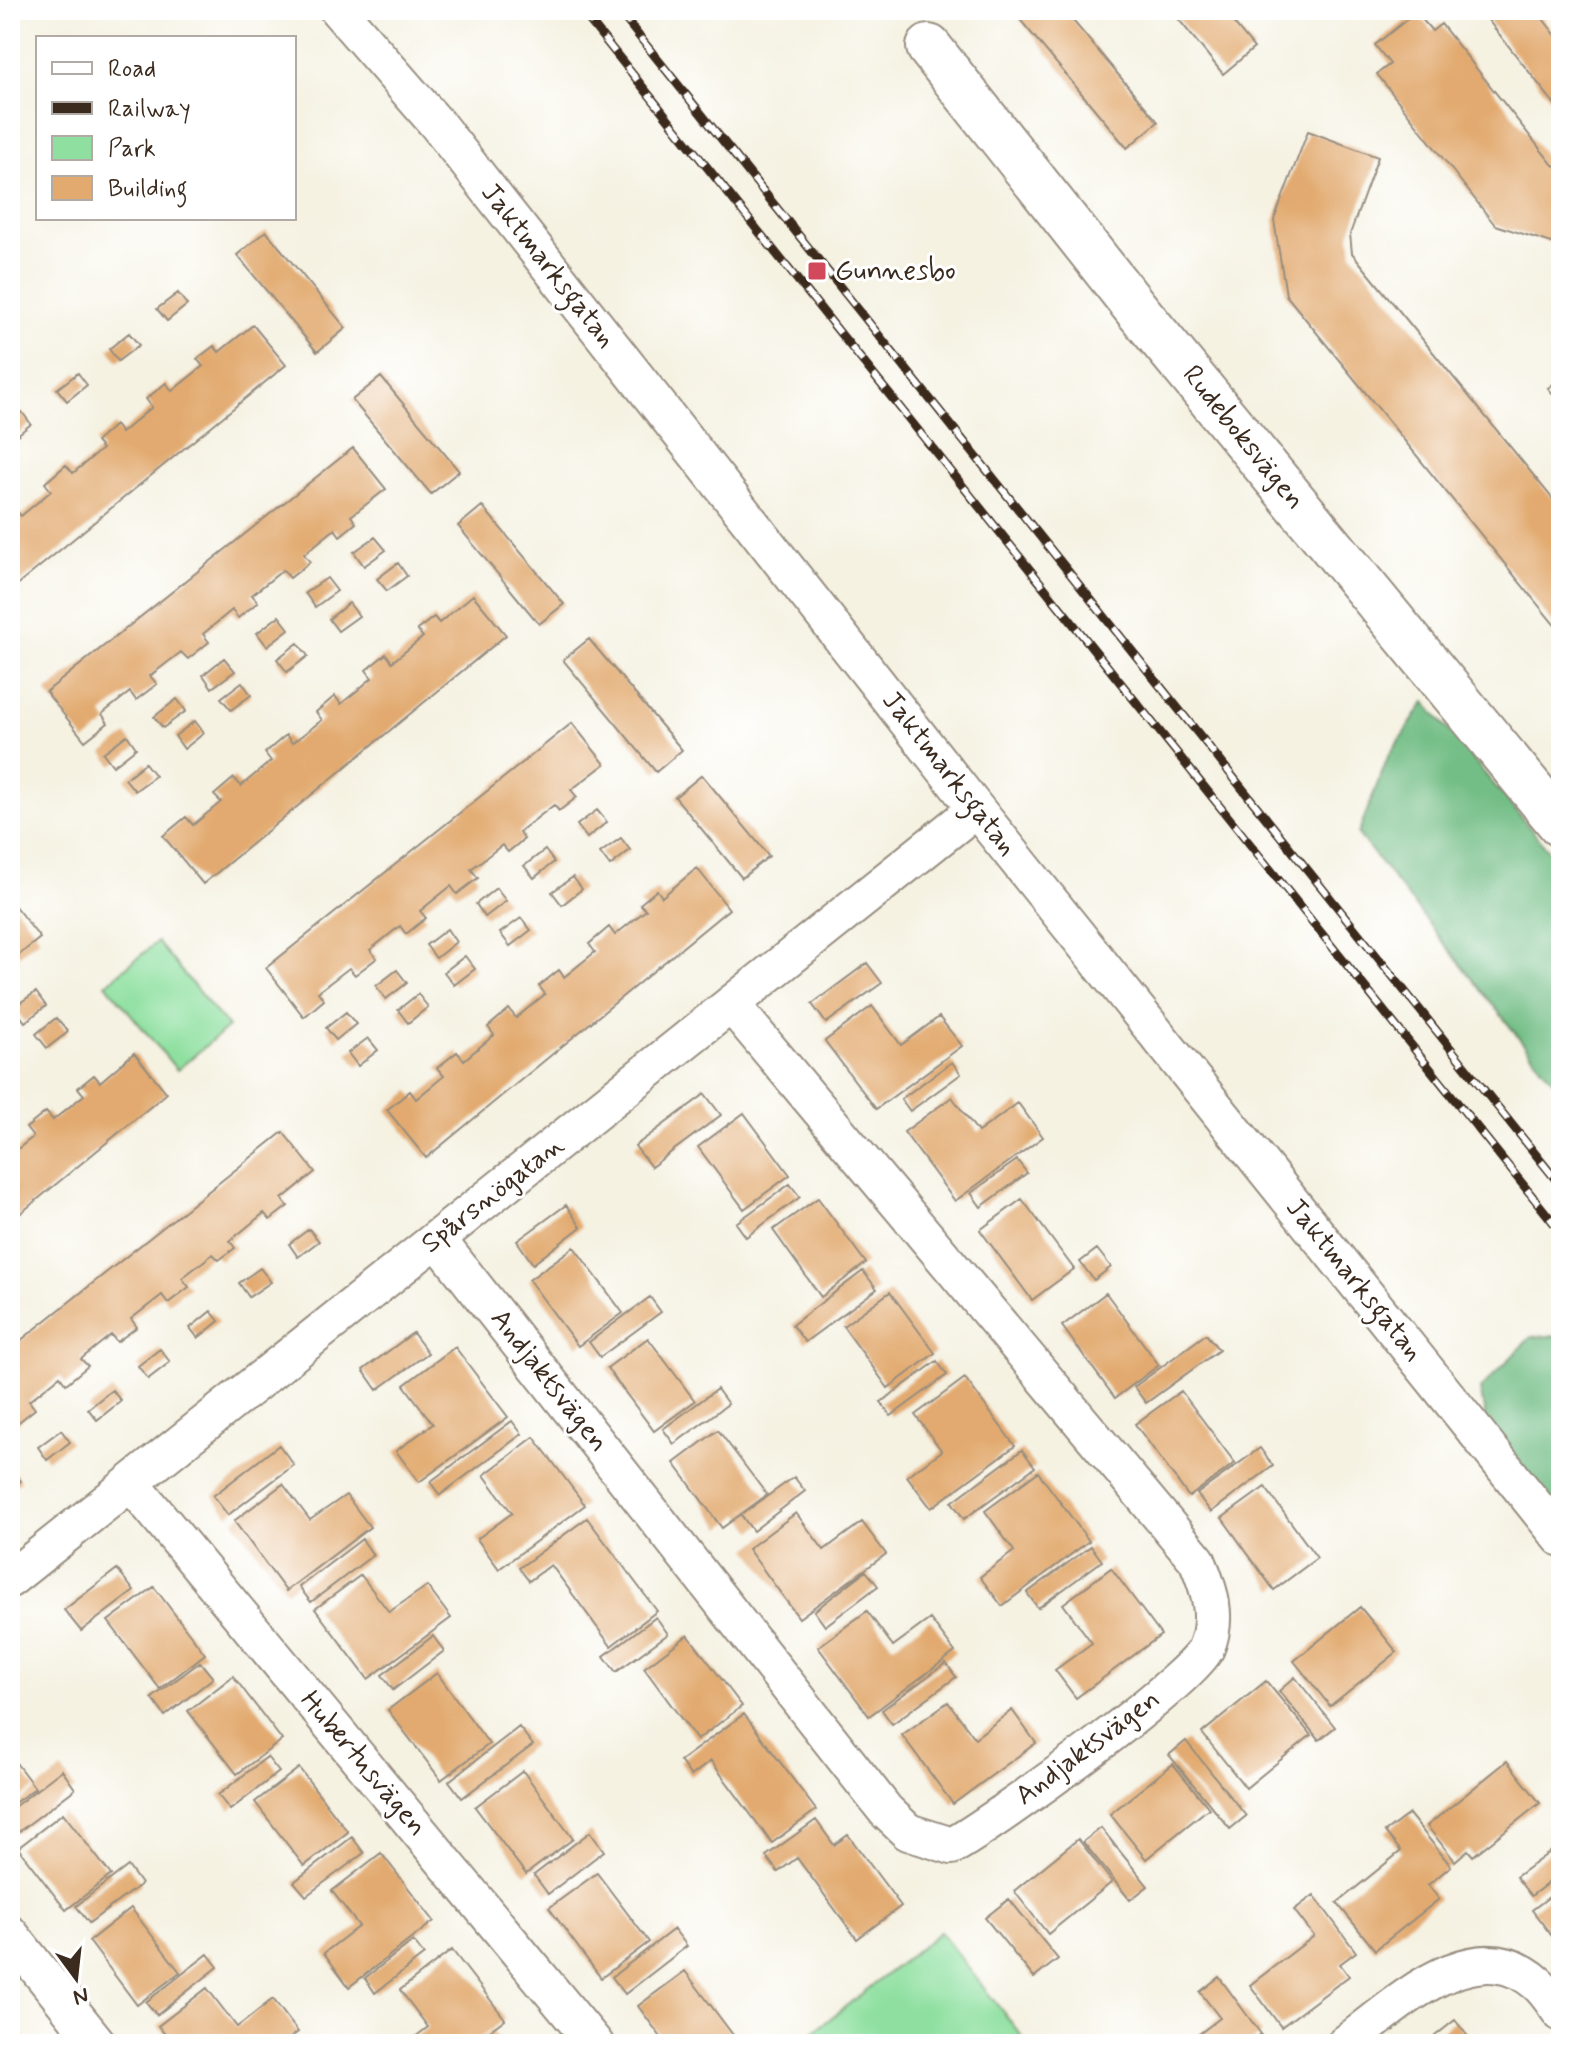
<svg xmlns="http://www.w3.org/2000/svg" width="1571" height="2054" viewBox="0 0 1571 2054" font-family="Mynerve,sans-serif">
	<style>
		.green { fill: #8fe0a0; stroke: #65855f; stroke-width: 2 }
		.forest { fill: #73be86; stroke: #577452; stroke-width: 2 }
		.building { fill: #e2aa6f }
		.lines { fill: none; stroke-linecap: round; stroke-linejoin: round }
		.minor-casing { stroke: #988e80; stroke-width: 40 }
		.tertiary-casing { stroke: #988e80; stroke-width: 48 }
		.minor { stroke: #fff; stroke-width: 36 }
		.tertiary { stroke: #fff; stroke-width: 44 }
		.rail-casing { stroke: #3b2a1e; stroke-width: 9 }
		.rail { stroke: #fff; stroke-width: 6; stroke-dasharray: 18; stroke-linecap: butt }
		.poi-dot { fill: #d1495b; stroke: #fff; stroke-width: 3 }
		.labels { text-anchor: middle; dominant-baseline: central; stroke-width: 6; stroke-linejoin: round; paint-order: stroke }
		.street-label { font-size: 28px; fill: #3b2a1e; stroke: #fff }
		.poi-label { font-size: 28px; fill: #3b2a1e; stroke: #fff; text-anchor: start }
	</style>
	<rect width="100%" height="100%" fill="#fff"/>
	<filter id="ink" filterUnits="userSpaceOnUse"><feTurbulence type="fractalNoise" baseFrequency=".0125" numOctaves="2"/><feDisplacementMap in="SourceGraphic" scale="16" xChannelSelector="R" yChannelSelector="G"/><feConvolveMatrix kernelMatrix="1 2 1 2 8 2 1 2 1" color-interpolation-filters="sRGB"/></filter>
	<filter id="wash" filterUnits="userSpaceOnUse"><feTurbulence type="fractalNoise" baseFrequency=".006" numOctaves="4" result="noise"/><feDisplacementMap in="SourceGraphic" scale="32" xChannelSelector="R" yChannelSelector="G"/><feGaussianBlur stdDeviation="1.8" result="paint"/><feColorMatrix in="noise" values="0 0 0 0 0 0 0 0 0 0 0 0 0 0 0 0 0 1.4 0 .05"/><feComposite in="paint" operator="in"/></filter>
	<g filter="url(#wash)">
		<rect width="100%" height="100%" fill="#f5f2e2"/>
		<!-- green -->
		<path class="green" d="M157 942 228 1027 177 1070 106 984Z
			M940 1932 1028 2044H798Z"/>
		<!-- forest -->
		<path class="forest" d="M1425 702 1561 865V1091L1358 834 1388 757Z
			M1553 1336 1561 1338V1513L1486 1420 1480 1389 1531 1337Z"/>
		<g id="blocks">
			<!-- building -->
			<path class="building" d="M1012 10H1064L1158 122 1127 148Z
				M1171 10H1223L1254 48 1223 74Z
				M1480 10H1536L1561 42V103L1557 107Z
				M1416 12 1432 31 1441 24 1553 165 1561 167V246L1495 225 1377 74 1390 64 1375 45Z
				M1308 131 1378 157 1350 234 1352 253 1561 509V633L1286 295 1274 220Z
				M266 231 346 328 317 352 237 255Z
				M178 293 187 305 167 321 157 309Z
				M253 325 286 365 10 591V511L14 507 21 516 51 491 45 483 66 465 73 473 102 449 96 442 115 425 121 433 152 407 146 399 166 383 172 391 203 366 197 359 214 346 219 352Z
				M129 333 139 345 118 361 109 349Z
				M78 373 87 385 67 401 57 389Z
				M381 377 459 471 431 494 352 400Z
				M1561 378V404L1548 388Z
				M22 412 31 424 10 441V421Z
				M353 448 386 489 351 516 356 523 340 536 335 529 304 554 310 562 290 578 283 570 252 595 258 602 238 618 232 610 203 634 209 642 188 659 181 652 150 676 157 684 136 700 130 692 102 714 108 723 85 741 46 692Z
				M482 506 564 604 539 624 458 526Z
				M375 537 386 550 364 566 354 552Z
				M398 563 407 576 387 591 377 579Z
				M327 578 337 591 315 607 305 593Z
				M473 595 506 635 203 884 163 836 186 817 193 825 221 802 214 795 234 778 241 786 271 761 265 753 286 735 292 743 322 720 316 712 335 696 341 704 372 678 366 670 386 654 392 662 423 637 417 630 434 617 439 623Z
				M349 603 359 616 338 631 329 619Z
				M279 616 289 629 267 646 257 633Z
				M589 639 682 750 656 772 563 660Z
				M298 643 308 656 287 672 277 659Z
				M224 658 235 671 212 688 203 675Z
				M242 682 251 695 231 710 221 698Z
				M177 699 186 711 163 728 154 717Z
				M195 721 204 733 184 749 175 736Z
				M572 723 605 764 571 790 577 797 559 811 554 805 519 832 524 839 508 852 502 845 471 869 478 878 457 894 451 886 420 911 426 918 406 934 400 926 370 950 377 958 355 975 349 968 318 992 324 1000 304 1017 266 968Z
				M127 735 136 748 113 766 103 753Z
				M145 763 155 776 135 791 125 779Z
				M702 775 769 856 742 878 675 797Z
				M597 810 607 822 587 838 577 825Z
				M621 838 630 850 610 866 600 853Z
				M545 850 554 862 534 878 524 866Z
				M697 868 729 909 426 1158 387 1110 410 1091 416 1099 444 1076 437 1068 457 1052 464 1060 494 1035 488 1027 509 1009 516 1018 545 994 539 986 559 970 564 977 595 952 589 944 609 927 615 935 646 910 640 904 657 890 662 897Z
				M573 877 582 889 562 905 552 892Z
				M496 888 506 901 485 917 476 904Z
				M10 900 40 938 10 962Z
				M521 918 531 930 510 946 500 933Z
				M447 929 456 942 436 958 426 945Z
				M465 956 475 969 454 985 444 972Z
				M867 963 882 983 826 1023 812 1004Z
				M397 970 407 983 386 999 376 986Z
				M36 992 46 1006 25 1022 14 1007Z
				M418 994 428 1007 408 1023 398 1010Z
				M872 1006 901 1045 939 1017 962 1046 876 1109 825 1041Z
				M346 1012 356 1024 336 1040 326 1028Z
				M56 1018 68 1032 47 1048 36 1034Z
				M368 1038 378 1050 358 1066 348 1053Z
				M134 1053 167 1093 10 1222V1155L33 1137 26 1128 46 1112 53 1120 84 1095 78 1088 94 1075 100 1082Z
				M952 1062 961 1074 910 1111 901 1099Z
				M705 1094 721 1115 651 1167 635 1146Z
				M952 1097 978 1132 1018 1103 1043 1137 955 1201 904 1132Z
				M744 1113 790 1175 744 1209 698 1147Z
				M283 1132 315 1172 282 1199 288 1206 270 1220 264 1213 230 1241 235 1248 219 1260 213 1254 182 1278 189 1287 168 1303 162 1295 131 1319 137 1327 117 1342 111 1335 81 1359 88 1366 66 1384 60 1376 29 1401 35 1409 15 1425 10 1418V1349Z
				M1017 1160 1027 1173 981 1207 971 1193Z
				M790 1184 800 1197 746 1237 736 1223Z
				M818 1198 866 1263 821 1297 773 1230Z
				M1022 1199 1074 1269 1032 1300 980 1230Z
				M566 1205 581 1227 533 1264 517 1241Z
				M309 1229 319 1241 298 1257 289 1244Z
				M574 1247 623 1313 578 1346 529 1280Z
				M1097 1249 1111 1267 1094 1280 1080 1262Z
				M260 1268 271 1282 249 1297 239 1283Z
				M863 1271 877 1289 805 1342 792 1325Z
				M890 1292 935 1353 888 1388 843 1326Z
				M1106 1293 1159 1365 1115 1398 1062 1326Z
				M650 1297 661 1312 600 1357 589 1342Z
				M211 1311 219 1321 198 1338 190 1328Z
				M413 1333 428 1353 377 1390 363 1370Z
				M1206 1334 1219 1350 1146 1403 1134 1387Z
				M648 1338 695 1401 654 1431 607 1368Z
				M455 1347 508 1417 419 1482 396 1451 433 1424 404 1385Z
				M160 1349 170 1362 148 1379 138 1366Z
				M937 1361 947 1375 891 1416 881 1402Z
				M965 1378 1015 1446 931 1508 907 1476 942 1451 915 1415Z
				M717 1389 728 1404 674 1444 663 1429Z
				M112 1390 121 1401 97 1420 88 1409Z
				M1181 1391 1235 1463 1189 1497 1135 1424Z
				M512 1421 522 1434 440 1495 430 1482Z
				M61 1430 70 1442 47 1460 38 1447Z
				M718 1430 767 1495 722 1528 674 1463Z
				M534 1437 585 1505 499 1569 477 1539 512 1513 484 1475Z
				M279 1445 294 1465 228 1515 213 1496Z
				M1260 1448 1273 1466 1211 1512 1197 1494Z
				M1022 1450 1035 1467 964 1519 952 1502Z
				M10 1466 21 1481 10 1489Z
				M1038 1472 1089 1541 1002 1606 980 1577 1014 1551 985 1511Z
				M794 1477 805 1491 753 1531 741 1515Z
				M283 1484 310 1520 346 1495 370 1527 286 1591 234 1521Z
				M1265 1487 1317 1558 1274 1590 1222 1518Z
				M796 1513 824 1550 862 1522 886 1554 799 1618 748 1549Z
				M587 1518 657 1611 611 1646 551 1565 529 1581 519 1568Z
				M362 1539 373 1555 311 1602 299 1587Z
				M1091 1546 1102 1561 1038 1608 1027 1593Z
				M1111 1568 1161 1635 1076 1698 1055 1670 1092 1643 1063 1604Z
				M117 1569 134 1591 81 1631 64 1610Z
				M866 1571 878 1586 825 1626 814 1611Z
				M361 1575 389 1612 427 1586 451 1618 368 1679 315 1609Z
				M154 1587 205 1654 160 1689 108 1621Z
				M1360 1607 1397 1652 1330 1706 1294 1661Z
				M867 1611 893 1646 930 1619 955 1652 869 1716 818 1647Z
				M656 1617 668 1634 616 1672 604 1656Z
				M688 1635 742 1706 697 1740 644 1668Z
				M433 1636 444 1651 393 1690 382 1675Z
				M200 1662 213 1678 165 1716 152 1698Z
				M946 1663 956 1677 892 1724 882 1710Z
				M437 1673 489 1744 441 1780 388 1710Z
				M233 1676 282 1740 237 1774 188 1711Z
				M1295 1677 1335 1727 1319 1740 1279 1691Z
				M1266 1681 1311 1735 1246 1788 1202 1733Z
				M948 1702 975 1738 1012 1710 1036 1743 953 1804 902 1735Z
				M744 1714 816 1810 772 1843 711 1761 691 1776 680 1761Z
				M519 1727 533 1745 462 1798 449 1781Z
				M1186 1741 1246 1816 1230 1829 1169 1755Z
				M10 1755 35 1788 10 1806Z
				M267 1757 279 1772 230 1810 218 1795Z
				M1507 1761 1540 1803 1473 1856 1468 1850 1455 1861 1427 1826Z
				M1173 1764 1209 1808 1146 1859 1110 1814Z
				M299 1768 348 1832 304 1866 255 1802Z
				M62 1770 75 1789 17 1833 10 1824V1810Z
				M523 1771 573 1839 526 1874 475 1807Z
				M63 1813 111 1875 66 1910 18 1848Z
				M1409 1814 1451 1866 1428 1885 1439 1899 1375 1950 1337 1903 1401 1851 1385 1832Z
				M816 1820 834 1845 848 1835 901 1906 857 1939 797 1858 778 1872 766 1856Z
				M1101 1828 1148 1886 1130 1900 1083 1842Z
				M590 1832 604 1851 548 1894 534 1875Z
				M352 1837 364 1853 306 1896 294 1882Z
				M1078 1839 1112 1882 1048 1934 1014 1891Z
				M1561 1844V1873L1531 1896 1516 1877Z
				M381 1853 434 1921 349 1987 324 1953 359 1926 332 1891Z
				M128 1866 141 1884 89 1923 76 1906Z
				M597 1873 649 1942 601 1978 549 1908Z
				M1561 1888V1948L1532 1910Z
				M1314 1895 1356 1952 1340 1964 1349 1976 1281 2027 1250 1985 1314 1936 1294 1910Z
				M1009 1899 1058 1959 1034 1978 985 1918Z
				M131 1908 180 1972 137 2005 89 1941Z
				M674 1929 687 1946 625 1994 612 1977Z
				M413 1941 424 1955 375 1993 365 1978Z
				M452 1950 505 2019 472 2044H406L428 2027 400 1990Z
				M208 1954 218 1967 157 2015 146 2002Z
				M685 1971 736 2039 729 2044H666L638 2006Z
				M1219 1977 1261 2034 1248 2044H1186L1220 2018 1200 1992Z
				M207 1988 237 2027 273 1999 298 2032 282 2044H173L158 2026Z
				M1455 2020 1474 2044H1425Z
				M10 2022 28 2044H10Z
				M492 2031 502 2044H475Z"/>
		</g>
	</g>
	<g filter="url(#ink)">
		<use href="#blocks" fill-opacity="0" stroke="#988e80" stroke-width="2"/>
		<g class="lines">
			<!-- minor casing -->
			<g class="minor-casing">
				<path id="minor" d="M338 10 437 124 976 809 1561 1538
					M437 1239 886 1811 908 1832 952 1846C991 1825 1193 1680 1206 1648 1219 1617 1209 1588 1197 1560L731 1004
					M131 1483 595 2044
					M10 1579 976 809
					M10 1934 98 2044
					M1345 2044C1396 2006 1475 1927 1538 1984 1547 1992 1554 2004 1561 2013"/>
			</g>
			<!-- tertiary casing -->
			<g class="tertiary-casing">
				<path id="tertiary" d="M929 47 1137 310 1561 825"/>
			</g>
			<!-- minor -->
			<use href="#minor" class="minor"/>
			<!-- tertiary -->
			<use href="#tertiary" class="tertiary"/>
			<!-- rail casing -->
			<g class="rail-casing">
				<path id="rail" d="M581 10 1561 1232
					M618 10 1561 1186"/>
			</g>
			<!-- rail -->
			<use href="#rail" class="rail"/>
		</g>
	</g>
	<!-- markers -->
	<rect class="poi-dot" x="807" y="261" width="20" height="20" rx="4"/>
	<g class="labels">
		<!-- street labels -->
		<g class="street-label">
			<text transform="translate(548 266) rotate(52)">Jaktmarksgatan</text>
			<text transform="translate(1243 438) rotate(51)">Rudeboksvägen</text>
			<text transform="translate(949 774) rotate(52)">Jaktmarksgatan</text>
			<text transform="translate(493 1195) rotate(-38)">Spårsnögatan</text>
			<text transform="translate(1354 1280) rotate(51)">Jaktmarksgatan</text>
			<text transform="translate(549 1381) rotate(52)">Andjaktsvägen</text>
			<text transform="translate(1088 1748) rotate(-37)">Andjaktsvägen</text>
			<text transform="translate(363 1764) rotate(50)">Hubertusvägen</text>
		</g>
		<!-- poi labels -->
		<g class="poi-label">
			<text x="835" y="271">Gunnesbo</text>
		</g>
	</g>
	<!-- margin -->
	<rect width="1571" height="2054" fill="none" stroke="#fff" stroke-width="40"/>
	<!-- legend -->
	<rect x="36" y="36" width="260" height="184" fill="#ffffff" stroke="#b1aaa5" stroke-width="2"/>
	<rect x="52" y="62" width="40" height="12" fill="#ffffff" stroke="#b1aaa5" stroke-width="2"/>
	<text x="108" y="76" font-size="24" fill="#3b2a1e">Road</text>
	<rect x="52" y="102" width="40" height="12" fill="#3b2a1e" stroke="#b1aaa5" stroke-width="2"/>
	<text x="108" y="116" font-size="24" fill="#3b2a1e">Railway</text>
	<rect x="52" y="136" width="40" height="24" fill="#8fe0a0" stroke="#b1aaa5" stroke-width="2"/>
	<text x="108" y="156" font-size="24" fill="#3b2a1e">Park</text>
	<rect x="52" y="176" width="40" height="24" fill="#e2aa6f" stroke="#b1aaa5" stroke-width="2"/>
	<text x="108" y="196" font-size="24" fill="#3b2a1e">Building</text>
	<!-- north arrow -->
	<g transform="translate(76 1978) rotate(165)" stroke="#ffffff" stroke-width="6" paint-order="stroke">
	<path d="M0-6L14 30L0 20L-14 30Z" fill="#3b2a1e"/>
	<text y="-12" font-size="22" font-weight="bold" text-anchor="middle" fill="#3b2a1e">N</text>
	</g>
</svg>
